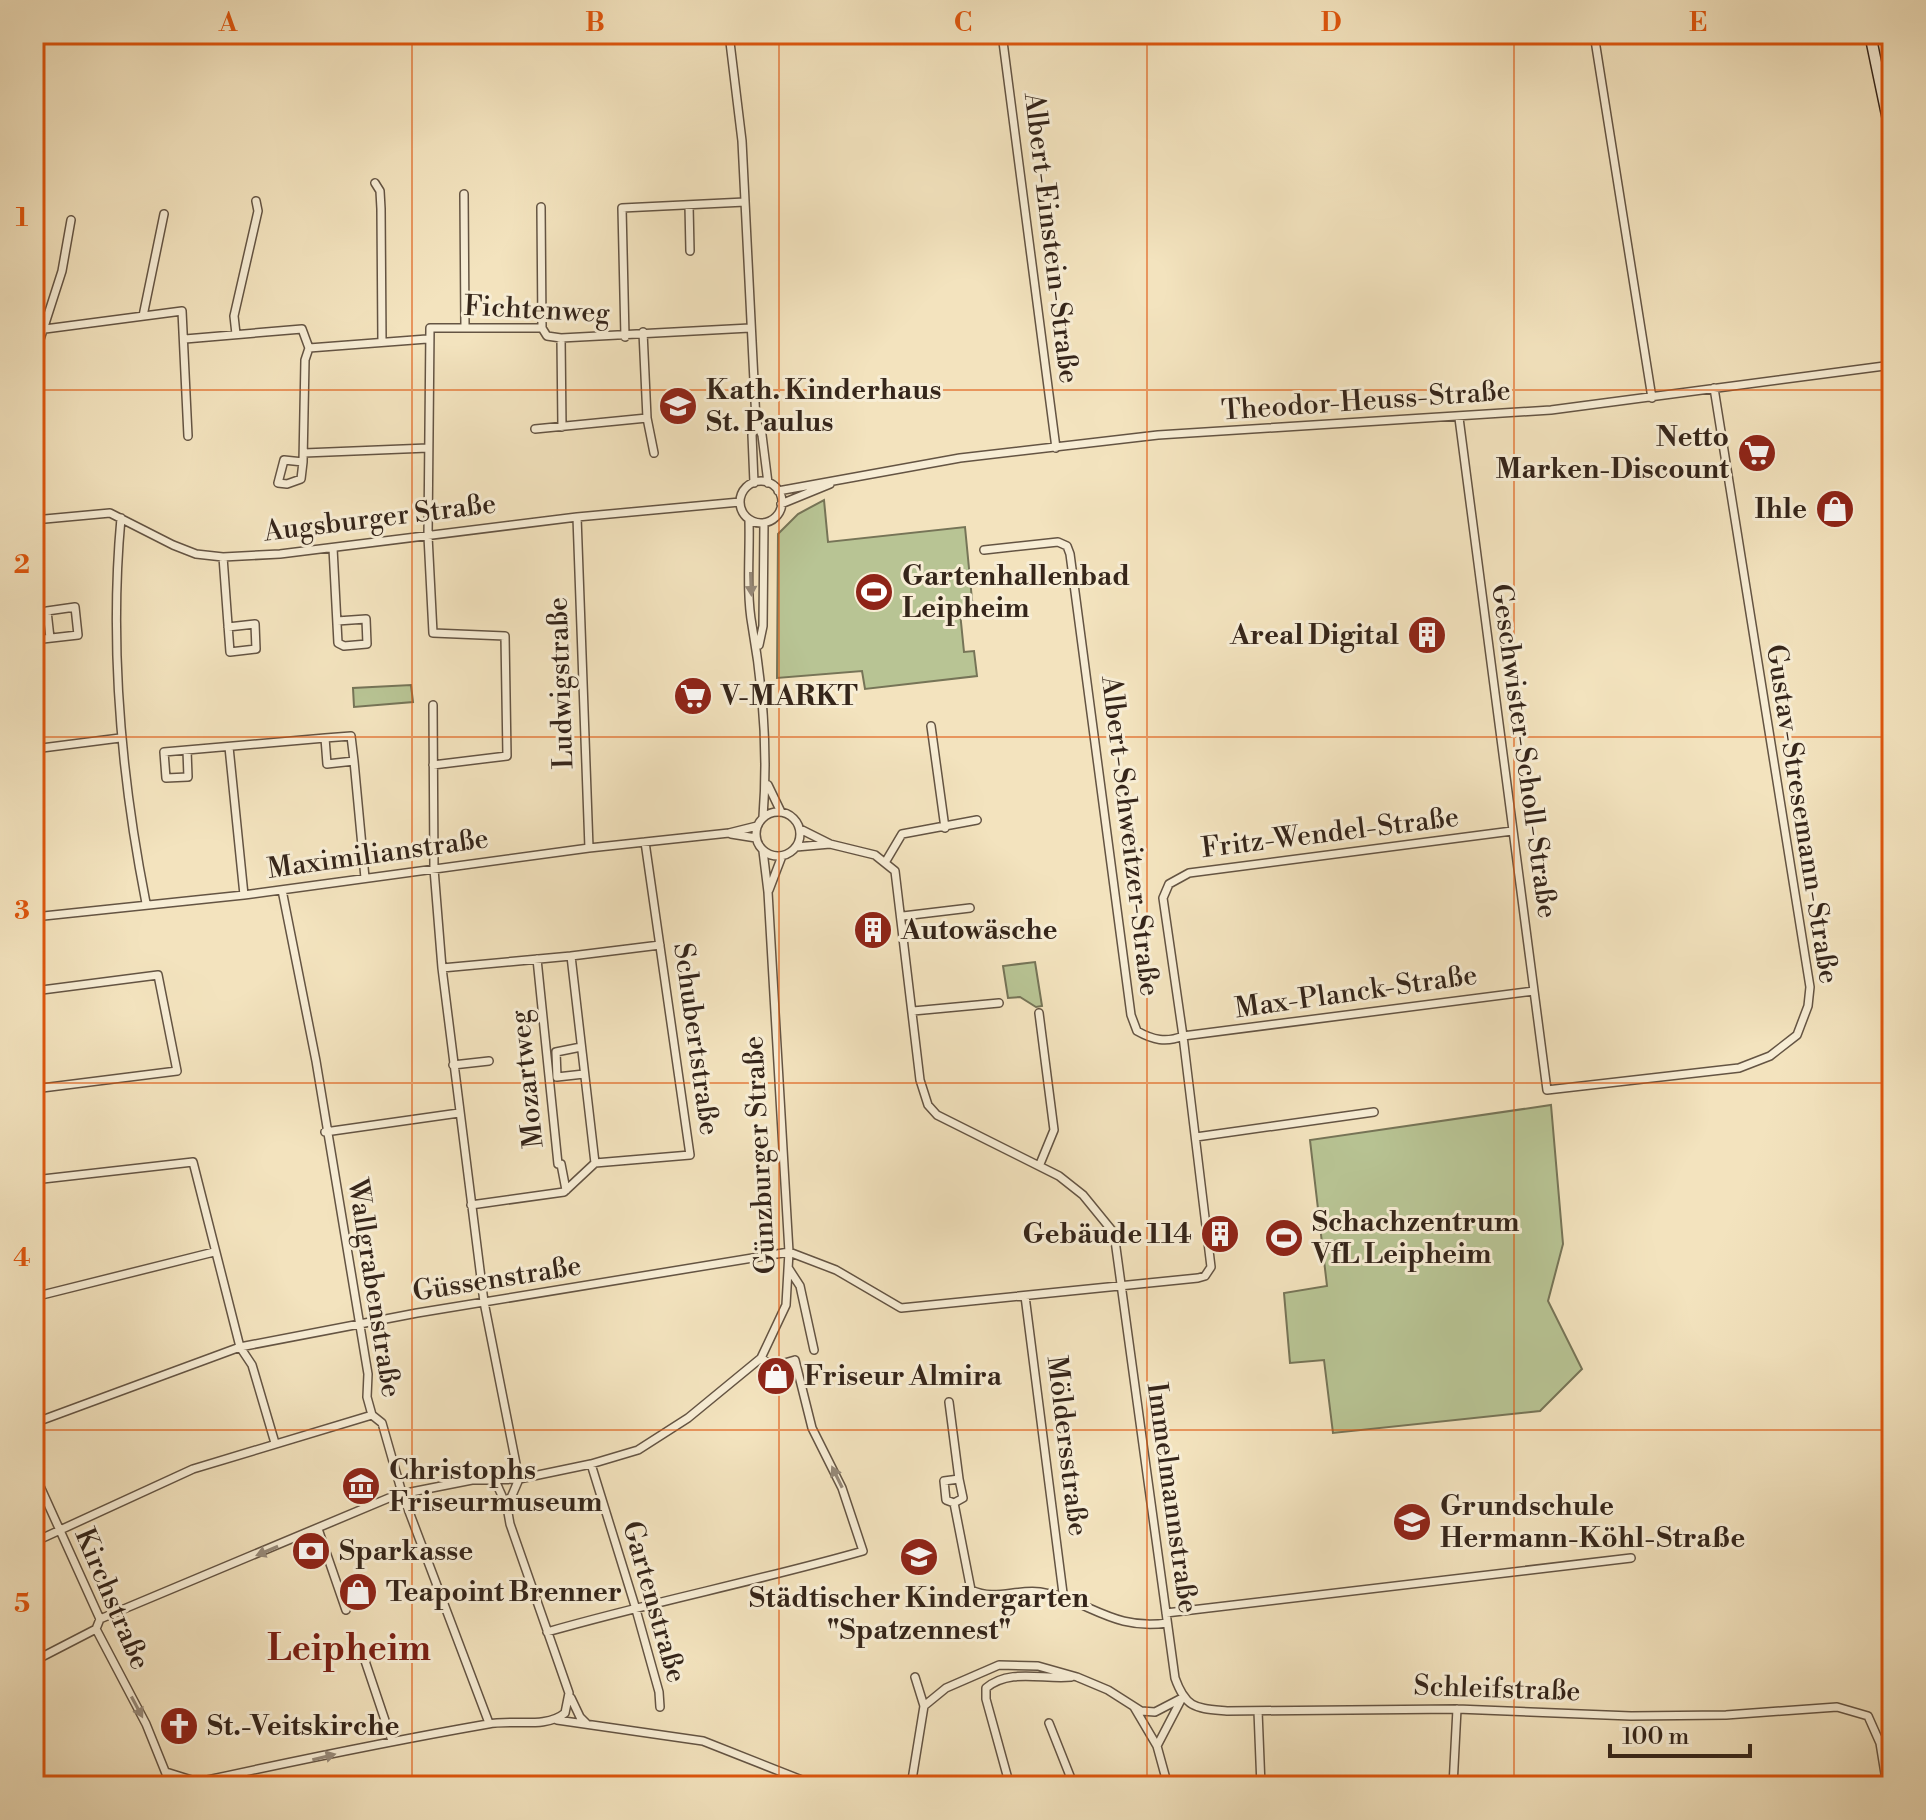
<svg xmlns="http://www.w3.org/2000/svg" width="1926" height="1820" viewBox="0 0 1926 1820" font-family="'Libre Bodoni',serif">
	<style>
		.green { fill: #b8c494; stroke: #767457; stroke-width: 2 }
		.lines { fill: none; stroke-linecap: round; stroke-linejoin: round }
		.minor-casing { stroke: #645443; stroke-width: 10 }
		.secondary-casing { stroke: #35251a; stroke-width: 13 }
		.minor { stroke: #f7edd5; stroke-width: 7 }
		.secondary { stroke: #f7edd5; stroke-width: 10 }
		.oneway { fill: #968978 }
		.grid { fill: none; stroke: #df560d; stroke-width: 2; stroke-opacity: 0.55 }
		.labels { text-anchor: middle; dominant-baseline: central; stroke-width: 6; stroke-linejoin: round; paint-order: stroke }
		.street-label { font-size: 28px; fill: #35251a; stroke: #f7edd5 }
		.poi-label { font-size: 28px; font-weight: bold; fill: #35251a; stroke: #f7edd5; text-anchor: start }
		.district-label { font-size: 36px; font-weight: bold; fill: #7a1f14; stroke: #f7edd5 }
		.neatline { fill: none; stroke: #df560d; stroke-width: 3 }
		.grid-label { font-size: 26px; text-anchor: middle; font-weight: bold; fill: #df560d }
	</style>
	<rect width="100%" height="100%" fill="#f3e3be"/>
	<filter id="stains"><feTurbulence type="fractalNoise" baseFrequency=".0025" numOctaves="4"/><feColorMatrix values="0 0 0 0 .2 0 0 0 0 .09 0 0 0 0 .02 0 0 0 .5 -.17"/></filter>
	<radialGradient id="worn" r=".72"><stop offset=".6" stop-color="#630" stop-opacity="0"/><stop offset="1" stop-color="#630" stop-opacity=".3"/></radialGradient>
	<!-- green -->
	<path class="green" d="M824 500 828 542 965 527 973 610 960 612 964 652 974 651 977 676 865 689 862 671 777 678 778 534 798 514Z
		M411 685 413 702 354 707 353 688Z
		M1035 962 1042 1006 1036 1007 1020 997 1008 998 1003 966Z
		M1551 1105 1563 1244 1548 1301 1582 1369 1540 1411 1333 1433 1324 1360 1290 1363 1284 1293 1327 1286 1310 1140Z"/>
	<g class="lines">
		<!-- minor casing -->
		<g class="minor-casing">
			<path id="minor" d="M729 34 742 141 756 421 762 435 768 483
				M1002 34 1056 448
				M1594 34 1652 398
				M375 183 380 191 381 209 382 342
				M464 194 465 327
				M689 205 690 251
				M541 207 542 328
				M143 316 164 214
				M45 329 182 311 188 436
				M643 332 647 418 654 453
				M236 334 234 316 258 211 256 201
				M625 337 622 208 745 202
				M561 338 562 427
				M185 339 302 329 309 348
				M309 348 427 339
				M34 358 62 271 71 220
				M1459 418 1547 1090 1739 1068 1770 1056 1797 1035 1808 1006 1810 987 1714 388
				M535 429 647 418
				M304 453 428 448
				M303 462 301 479 287 484 278 483 284 460 303 462 305 360 309 348
				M740 502a21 21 0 1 1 42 0a21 21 0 1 1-42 0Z
				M754 483 752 435 756 422
				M778 491 960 458 1158 435 1551 410 1892 365
				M781 504 830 484
				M577 517 589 848
				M121 518C109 648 121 776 146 903
				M34 520 110 513 173 545 196 554 223 557 280 554 577 517 740 502
				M749 520C750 554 746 592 752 625 763 687 768 753 763 817
				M333 548 338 643 344 646 367 644 366 619 337 621
				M223 557 230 652 256 649 255 624 228 627
				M34 640 78 635 75 607 47 611 50 638
				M759 645 763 626 764 523
				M433 705 434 869 442 968 484 1302 519 1479
				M931 726 945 828
				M325 738 351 736 354 761
				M229 747 244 895
				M34 749 120 738
				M187 750 188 777 166 778 164 752 325 738 327 764 354 761 365 878
				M433 765 507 756 505 636 433 633 428 536 430 328H542L547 336 561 338 750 328
				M768 785 781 812
				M756 834a22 22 0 1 1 44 0a22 22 0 1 1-44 0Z
				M800 829 830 844 875 855 895 871 920 1080 928 1105 937 1115 1059 1176 1083 1195 1114 1233 1175 1678C1186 1709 1196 1708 1227 1711L1457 1709 1631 1716 1726 1715 1837 1707 1868 1716 1880 1743 1887 1786
				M1512 831 1189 873 1169 884 1163 898 1183 1036 1534 991
				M731 834 756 838
				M796 847 830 844
				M886 861 902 834 977 820
				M34 879 39 916
				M282 890 316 1061 368 1374 367 1397 372 1415 382 1423 402 1493 489 1723
				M769 890 782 856
				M903 916 970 908
				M34 917 244 895 589 848 729 833 757 826
				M571 956 660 945
				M537 959 558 1164H561L566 1190
				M442 968 571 956 595 1163
				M34 991 158 975 177 1071 34 1089
				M913 1011 999 1003
				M1039 1013 1054 1130 1040 1164
				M581 1047 556 1052 557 1077 584 1074
				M453 1065 489 1061
				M325 1132 459 1113
				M1196 1137 1374 1112
				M34 1180 193 1162 240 1347 252 1365 275 1443
				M471 1205 564 1192 595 1163 690 1155 645 842
				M789 1252 836 1270 901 1308 1198 1278 1205 1276 1211 1267 1183 1036C1166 1043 1153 1040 1137 1031L1131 1015 1070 554 1067 546 1058 542 984 550
				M789 1269 800 1286 814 1350
				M1025 1296 1064 1601
				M34 1297 214 1252
				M949 1402 959 1479 944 1481 946 1500 954 1503 971 1590C995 1601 1015 1589 1040 1592 1088 1599 1111 1631 1167 1623
				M34 1423 240 1347 417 1313 789 1252
				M591 1464 635 1606 659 1692 660 1707
				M34 1473 100 1619 96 1629 146 1724 171 1786
				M494 1478 507 1507
				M954 1503 963 1498 959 1479
				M318 1529 346 1610
				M34 1542 193 1469 372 1415
				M1166 1613 1631 1558
				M100 1619 396 1495 472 1480 519 1479 591 1464 638 1450 688 1418 761 1358 786 1305 789 1252 768 892 763 851
				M547 1632C651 1602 758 1581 863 1551L842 1488 812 1428 795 1360 774 1366 761 1358
				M361 1649 392 1741
				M34 1661 96 1629
				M571 1698 580 1717 587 1724
				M924 1706 946 1688 999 1665 1038 1666 1077 1677 1108 1690 1141 1711 1155 1712 1182 1698
				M1134 1707 1157 1746 1168 1786
				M1258 1711 1261 1786
				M557 1720 703 1741 817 1786
				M1049 1723 1074 1786
				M1157 1746 1181 1700
				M166 1772 198 1782
				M194 1786 198 1782C294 1761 391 1741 488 1724 512 1719 546 1729 565 1713L569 1693 510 1524 507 1507 519 1479
				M911 1786 924 1706 915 1677
				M1010 1786 986 1699V1688C1010 1668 1043 1680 1071 1677
				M1453 1786 1457 1709"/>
		</g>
		<!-- secondary casing -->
		<g class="secondary-casing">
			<path id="secondary" d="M1870 34 1892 139"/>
		</g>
		<!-- minor -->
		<use href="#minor" class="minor"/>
		<!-- secondary -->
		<use href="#secondary" class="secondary"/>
	</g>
	<!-- one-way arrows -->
	<defs><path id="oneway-solid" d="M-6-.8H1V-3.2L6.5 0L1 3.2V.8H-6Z" transform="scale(2)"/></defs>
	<g class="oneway">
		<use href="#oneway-solid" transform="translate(751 584) rotate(88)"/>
		<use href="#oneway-solid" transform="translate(837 1477) rotate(-116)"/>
		<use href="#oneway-solid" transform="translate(267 1551) rotate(157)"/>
		<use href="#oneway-solid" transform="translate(137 1707) rotate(62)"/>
		<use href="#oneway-solid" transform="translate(324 1757) rotate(-14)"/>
	</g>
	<!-- grid -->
	<path class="grid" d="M412 34V1786M779 34V1786M1147 34V1786M1514 34V1786M34 390H1892M34 737H1892M34 1083H1892M34 1430H1892"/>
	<!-- icons -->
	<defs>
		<g id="school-disc" transform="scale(2)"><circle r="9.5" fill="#8f2418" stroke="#f7edd5"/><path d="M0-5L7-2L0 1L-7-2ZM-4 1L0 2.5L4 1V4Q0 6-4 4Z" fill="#fff"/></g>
		<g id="supermarket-disc" transform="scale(2)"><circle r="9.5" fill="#8f2418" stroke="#f7edd5"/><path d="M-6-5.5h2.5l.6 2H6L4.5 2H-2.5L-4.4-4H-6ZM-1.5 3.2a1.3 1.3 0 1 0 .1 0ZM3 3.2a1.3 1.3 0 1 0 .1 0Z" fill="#fff"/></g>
		<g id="shop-disc" transform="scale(2)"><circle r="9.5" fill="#8f2418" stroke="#f7edd5"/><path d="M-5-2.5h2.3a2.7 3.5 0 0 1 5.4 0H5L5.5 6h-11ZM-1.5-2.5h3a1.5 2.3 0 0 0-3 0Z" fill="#fff"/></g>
		<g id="stadium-disc" transform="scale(2)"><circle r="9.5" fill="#8f2418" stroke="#f7edd5"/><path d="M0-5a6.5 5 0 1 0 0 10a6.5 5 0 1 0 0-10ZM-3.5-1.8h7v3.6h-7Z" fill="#fff"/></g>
		<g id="building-disc" transform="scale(2)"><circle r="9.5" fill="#8f2418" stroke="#f7edd5"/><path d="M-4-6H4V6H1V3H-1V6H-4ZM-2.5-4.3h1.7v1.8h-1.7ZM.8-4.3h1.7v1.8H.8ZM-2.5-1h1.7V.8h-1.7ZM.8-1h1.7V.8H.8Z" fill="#fff"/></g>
		<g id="museum-disc" transform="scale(2)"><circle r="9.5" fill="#8f2418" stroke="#f7edd5"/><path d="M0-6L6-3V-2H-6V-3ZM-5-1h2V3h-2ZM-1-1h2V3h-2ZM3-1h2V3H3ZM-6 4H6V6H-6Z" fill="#fff"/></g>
		<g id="bank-disc" transform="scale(2)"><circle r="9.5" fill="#8f2418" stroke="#f7edd5"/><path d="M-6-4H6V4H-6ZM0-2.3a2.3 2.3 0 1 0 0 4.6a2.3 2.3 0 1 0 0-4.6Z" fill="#fff"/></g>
		<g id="church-disc" transform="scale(2)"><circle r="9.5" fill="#8f2418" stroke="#f7edd5"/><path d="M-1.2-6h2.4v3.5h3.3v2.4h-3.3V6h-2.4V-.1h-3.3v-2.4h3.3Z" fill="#fff"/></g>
	</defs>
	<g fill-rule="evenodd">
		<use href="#school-disc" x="678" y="406"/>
		<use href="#supermarket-disc" x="1757" y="453"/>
		<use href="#shop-disc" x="1835" y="509"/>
		<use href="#stadium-disc" x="874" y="592"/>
		<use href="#building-disc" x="1427" y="635"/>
		<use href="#supermarket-disc" x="693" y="696"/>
		<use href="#building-disc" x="873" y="930"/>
		<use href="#building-disc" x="1220" y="1234"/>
		<use href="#stadium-disc" x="1284" y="1238"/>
		<use href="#shop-disc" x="776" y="1376"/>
		<use href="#museum-disc" x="361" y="1486"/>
		<use href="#school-disc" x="1412" y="1522"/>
		<use href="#bank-disc" x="311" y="1551"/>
		<use href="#school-disc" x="919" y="1557"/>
		<use href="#shop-disc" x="358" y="1592"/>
		<use href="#church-disc" x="179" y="1726"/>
	</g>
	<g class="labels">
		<!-- street labels -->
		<g class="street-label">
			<text transform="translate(1051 238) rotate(83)">Albert-Einstein-Straße</text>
			<text transform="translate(537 310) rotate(3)">Fichtenweg</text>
			<text transform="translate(1366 401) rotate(-4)">Theodor-Heuss-Straße</text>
			<text transform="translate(380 518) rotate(-7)">Augsburger Straße</text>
			<text transform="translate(561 683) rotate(-92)">Ludwigstraße</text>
			<text transform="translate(1524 751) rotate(82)">Geschwister-Scholl-Straße</text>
			<text transform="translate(1802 814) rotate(81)">Gustav-Stresemann-Straße</text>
			<text transform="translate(1330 833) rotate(-7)">Fritz-Wendel-Straße</text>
			<text transform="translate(1130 836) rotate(83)">Albert-Schweitzer-Straße</text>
			<text transform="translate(378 854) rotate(-8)">Maximilianstraße</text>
			<text transform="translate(1356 992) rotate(-8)">Max-Planck-Straße</text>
			<text transform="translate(696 1039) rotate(82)">Schubertstraße</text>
			<text transform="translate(527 1079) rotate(-96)">Mozartweg</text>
			<text transform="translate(760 1155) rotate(-93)">Günzburger Straße</text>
			<text transform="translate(497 1279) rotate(-9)">Güssenstraße</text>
			<text transform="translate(374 1288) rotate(81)">Wallgrabenstraße</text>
			<text transform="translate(1067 1446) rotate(83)">Möldersstraße</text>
			<text transform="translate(1172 1498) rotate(82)">Immelmannstraße</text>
			<text transform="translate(112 1599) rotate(67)">Kirchstraße</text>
			<text transform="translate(654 1602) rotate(74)">Gartenstraße</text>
			<text transform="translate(1497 1689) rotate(2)">Schleifstraße</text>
		</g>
		<!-- poi labels -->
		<g class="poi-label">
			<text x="706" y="390">Kath. Kinderhaus<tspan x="706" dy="32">St. Paulus</tspan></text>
			<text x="1729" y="437" text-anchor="end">Netto<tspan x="1729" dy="32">Marken-Discount</tspan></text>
			<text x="1807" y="509" text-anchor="end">Ihle</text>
			<text x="902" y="576">Gartenhallenbad<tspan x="902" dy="32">Leipheim</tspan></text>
			<text x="1399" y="635" text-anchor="end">Areal Digital</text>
			<text x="721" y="696">V-MARKT</text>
			<text x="901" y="930">Autowäsche</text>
			<text x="1312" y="1222">Schachzentrum<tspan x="1312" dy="32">VfL Leipheim</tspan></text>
			<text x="1192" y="1234" text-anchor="end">Gebäude 114</text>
			<text x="804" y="1376">Friseur Almira</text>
			<text x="389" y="1470">Christophs<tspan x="389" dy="32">Friseurmuseum</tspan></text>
			<text x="1440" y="1506">Grundschule<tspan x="1440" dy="32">Hermann-Köhl-Straße</tspan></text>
			<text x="339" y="1551">Sparkasse</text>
			<text x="386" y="1592">Teapoint Brenner</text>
			<text x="919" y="1598" text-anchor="middle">Städtischer Kindergarten<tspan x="919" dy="32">"Spatzennest"</tspan></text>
			<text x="207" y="1726">St.-Veitskirche</text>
		</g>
		<!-- district labels -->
		<g class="district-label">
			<text x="349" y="1649">Leipheim</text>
		</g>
	</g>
	<!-- margin -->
	<rect width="1926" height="1820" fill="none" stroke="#f3e3be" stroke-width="88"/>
	<!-- scale -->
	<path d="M1610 1744v12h140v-12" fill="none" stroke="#35251a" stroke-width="4"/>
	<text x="1622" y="1744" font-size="24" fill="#35251a" stroke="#f7edd5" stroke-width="6" paint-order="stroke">100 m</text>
	<rect x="44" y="44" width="1838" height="1732" class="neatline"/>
	<g class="grid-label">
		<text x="228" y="31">A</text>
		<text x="595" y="31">B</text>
		<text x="963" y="31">C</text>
		<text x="1331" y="31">D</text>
		<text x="1698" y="31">E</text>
		<text x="22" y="226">1</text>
		<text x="22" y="573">2</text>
		<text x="22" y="919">3</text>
		<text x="22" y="1266">4</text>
		<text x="22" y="1612">5</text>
	</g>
	<rect width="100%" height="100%" filter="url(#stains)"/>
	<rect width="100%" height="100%" fill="url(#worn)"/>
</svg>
